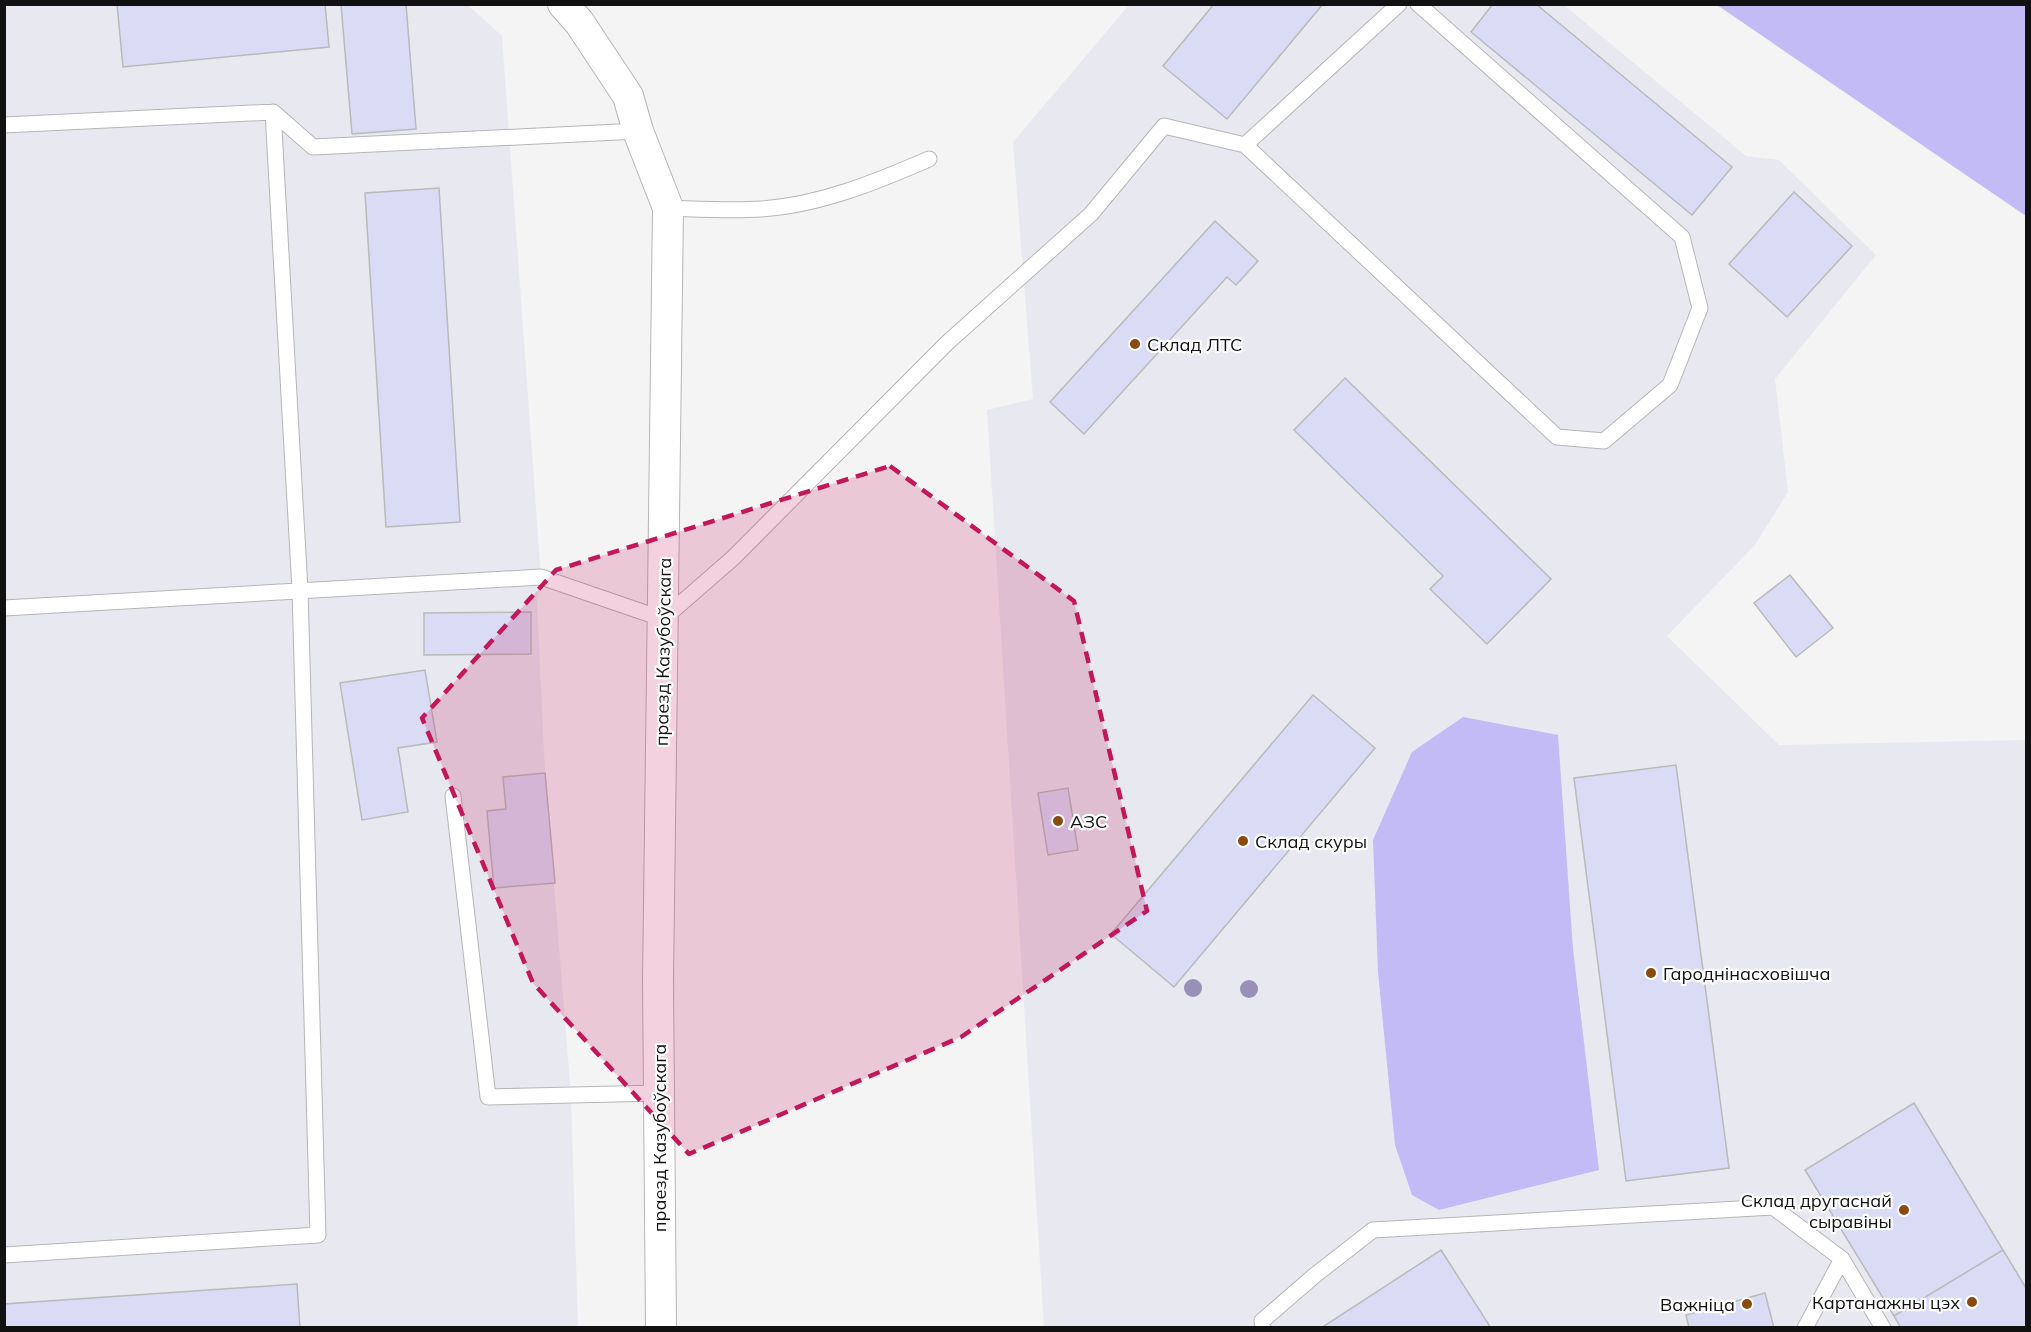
<svg xmlns="http://www.w3.org/2000/svg" width="2031" height="1332" viewBox="0 0 2031 1332" font-family="Mulish,sans-serif">
	<style>
		.built { fill: #e8e8f0 }
		.green { fill: #c2bbf5 }
		.building { fill: #d9dcf4; stroke: #bababb; stroke-width: 1.5 }
		.lines { fill: none; stroke-linecap: round; stroke-linejoin: round }
		.lane-casing { stroke: #b6b6b7; stroke-width: 17 }
		.street-casing { stroke: #b6b6b7; stroke-width: 32 }
		.lane { stroke: #fff; stroke-width: 15 }
		.street { stroke: #fff; stroke-width: 30 }
		.tree { fill: #9890b7 }
		.marked { fill: #c2185b; fill-opacity: 0.2; stroke: #c2185b; stroke-width: 4.5; stroke-dasharray: 12 8; stroke-linejoin: round }
		.poi-dot { fill: #89490f; stroke: #fff; stroke-width: 2 }
		.labels { text-anchor: middle; dominant-baseline: central; stroke-width: 4.5; stroke-linejoin: round; paint-order: stroke }
		.poi-label { font-size: 18px; fill: #111; stroke: #fff; text-anchor: start }
		.street-label { font-size: 18px; fill: #111; stroke: #fff }
	</style>
	<rect width="100%" height="100%" fill="#f4f4f5"/>
	<!-- built -->
	<path class="built" d="M5 5H468L502 36 541 577 537 602 545 773 571 1095 578 1327 5 1328Z
		M1129 5H1564L1746 156 1779 160 1876 255 1775 379 1788 492 1755 545 1667 636 1779 745 2026 740V1327H1044L987 410 1033 399 1013 142Z"/>
	<!-- green -->
	<path class="green" d="M1717 5H2026V216Z
		M1463 717 1558 735 1573 949 1599 1170 1439 1210 1412 1195 1395 1145 1378 972 1373 840 1412 752Z"/>
	<!-- building -->
	<path class="building" d="M117 4H325L329 47 123 67Z
		M341 4H406L416 129 352 134Z
		M1214 4H1323L1227 119 1163 66Z
		M1493 4H1536L1732 167 1692 215 1471 32Z
		M439 188 460 522 386 527 365 193Z
		M1794 192 1852 246 1787 317 1729 264Z
		M1215 221 1258 261 1236 285 1227 277 1084 434 1050 402Z
		M1345 378 1551 579 1487 644 1430 589 1443 576 1294 430Z
		M1790 575 1833 628 1796 657 1754 603Z
		M531 612V654L424 655V613Z
		M425 670 437 742 398 748 408 812 362 820 340 683Z
		M1313 695 1375 748 1174 987 1111 934Z
		M1676 765 1729 1168 1626 1181 1574 778Z
		M545 773 555 883 494 888 487 811 506 809 503 777Z
		M1068 788 1078 850 1048 855 1038 793Z
		M1914 1103 2003 1250 1894 1316 1805 1170Z
		M1441 1250 1491 1328H1321Z
		M2003 1250 2026 1288V1328H1901L1894 1316Z
		M297 1284 300 1328H4V1304Z
		M1765 1293 1774 1328H1689L1686 1315Z"/>
	<g class="lines">
		<!-- lane casing -->
		<g class="lane-casing">
			<path id="lane" d="M4 125 273 112 313 147 638 131
				M1245 145 1399 4
				M668 208C699 209 731 211 761 209 820 205 876 182 929 159
				M4 608 541 577 663 619 733 558 947 343 1091 214 1164 126 1245 145 1557 437 1604 441 1670 385 1700 308 1682 237 1418 4
				M453 796 488 1097 659 1093
				M4 1255 318 1235 300 590 273 112
				M1263 1328 1262 1321 1314 1276 1373 1230 1773 1207 1842 1259 1883 1328
				M1805 1328 1842 1259"/>
		</g>
		<!-- street casing -->
		<g class="street-casing">
			<path id="street" d="M563 4 579 22 628 96 638 131 668 208 658 981 661 1328"/>
		</g>
		<!-- lane -->
		<use href="#lane" class="lane"/>
		<!-- street -->
		<use href="#street" class="street"/>
	</g>
	<!-- trees -->
	<g class="tree">
		<circle cx="1193" cy="988" r="9"/>
		<circle cx="1249" cy="989" r="9"/>
	</g>
	<!-- marked area -->
	<path class="marked" d="M890 466 1074 601 1147 911 961 1037 689 1154 533 983 422 718 556 570Z"/>
	<!-- markers -->
	<g class="poi-dot">
		<circle cx="1135" cy="344" r="6"/>
		<circle cx="1058" cy="821" r="6"/>
		<circle cx="1243" cy="841" r="6"/>
		<circle cx="1651" cy="973" r="6"/>
		<circle cx="1904" cy="1210" r="6"/>
		<circle cx="1972" cy="1302" r="6"/>
		<circle cx="1747" cy="1304" r="6"/>
	</g>
	<g class="labels">
		<!-- poi labels -->
		<g class="poi-label">
			<text x="1147" y="344">Склад ЛТС</text>
			<text x="1070" y="821">АЗС</text>
			<text x="1255" y="841">Склад скуры</text>
			<text x="1663" y="973">Гароднінасховішча</text>
			<text x="1892" y="1200" text-anchor="end">Склад другаснай<tspan x="1892" dy="21">сыравіны</tspan></text>
			<text x="1960" y="1302" text-anchor="end">Картанажны цэх</text>
			<text x="1735" y="1304" text-anchor="end">Важніца</text>
		</g>
		<!-- street labels -->
		<g class="street-label">
			<text transform="translate(663 652) rotate(-89)">праезд Казубоўскага</text>
			<text transform="translate(659 1138) rotate(-90)">праезд Казубоўскага</text>
		</g>
	</g>
	<!-- border -->
	<rect width="2031" height="1332" fill="none" stroke="#111111" stroke-width="12"/>
</svg>
